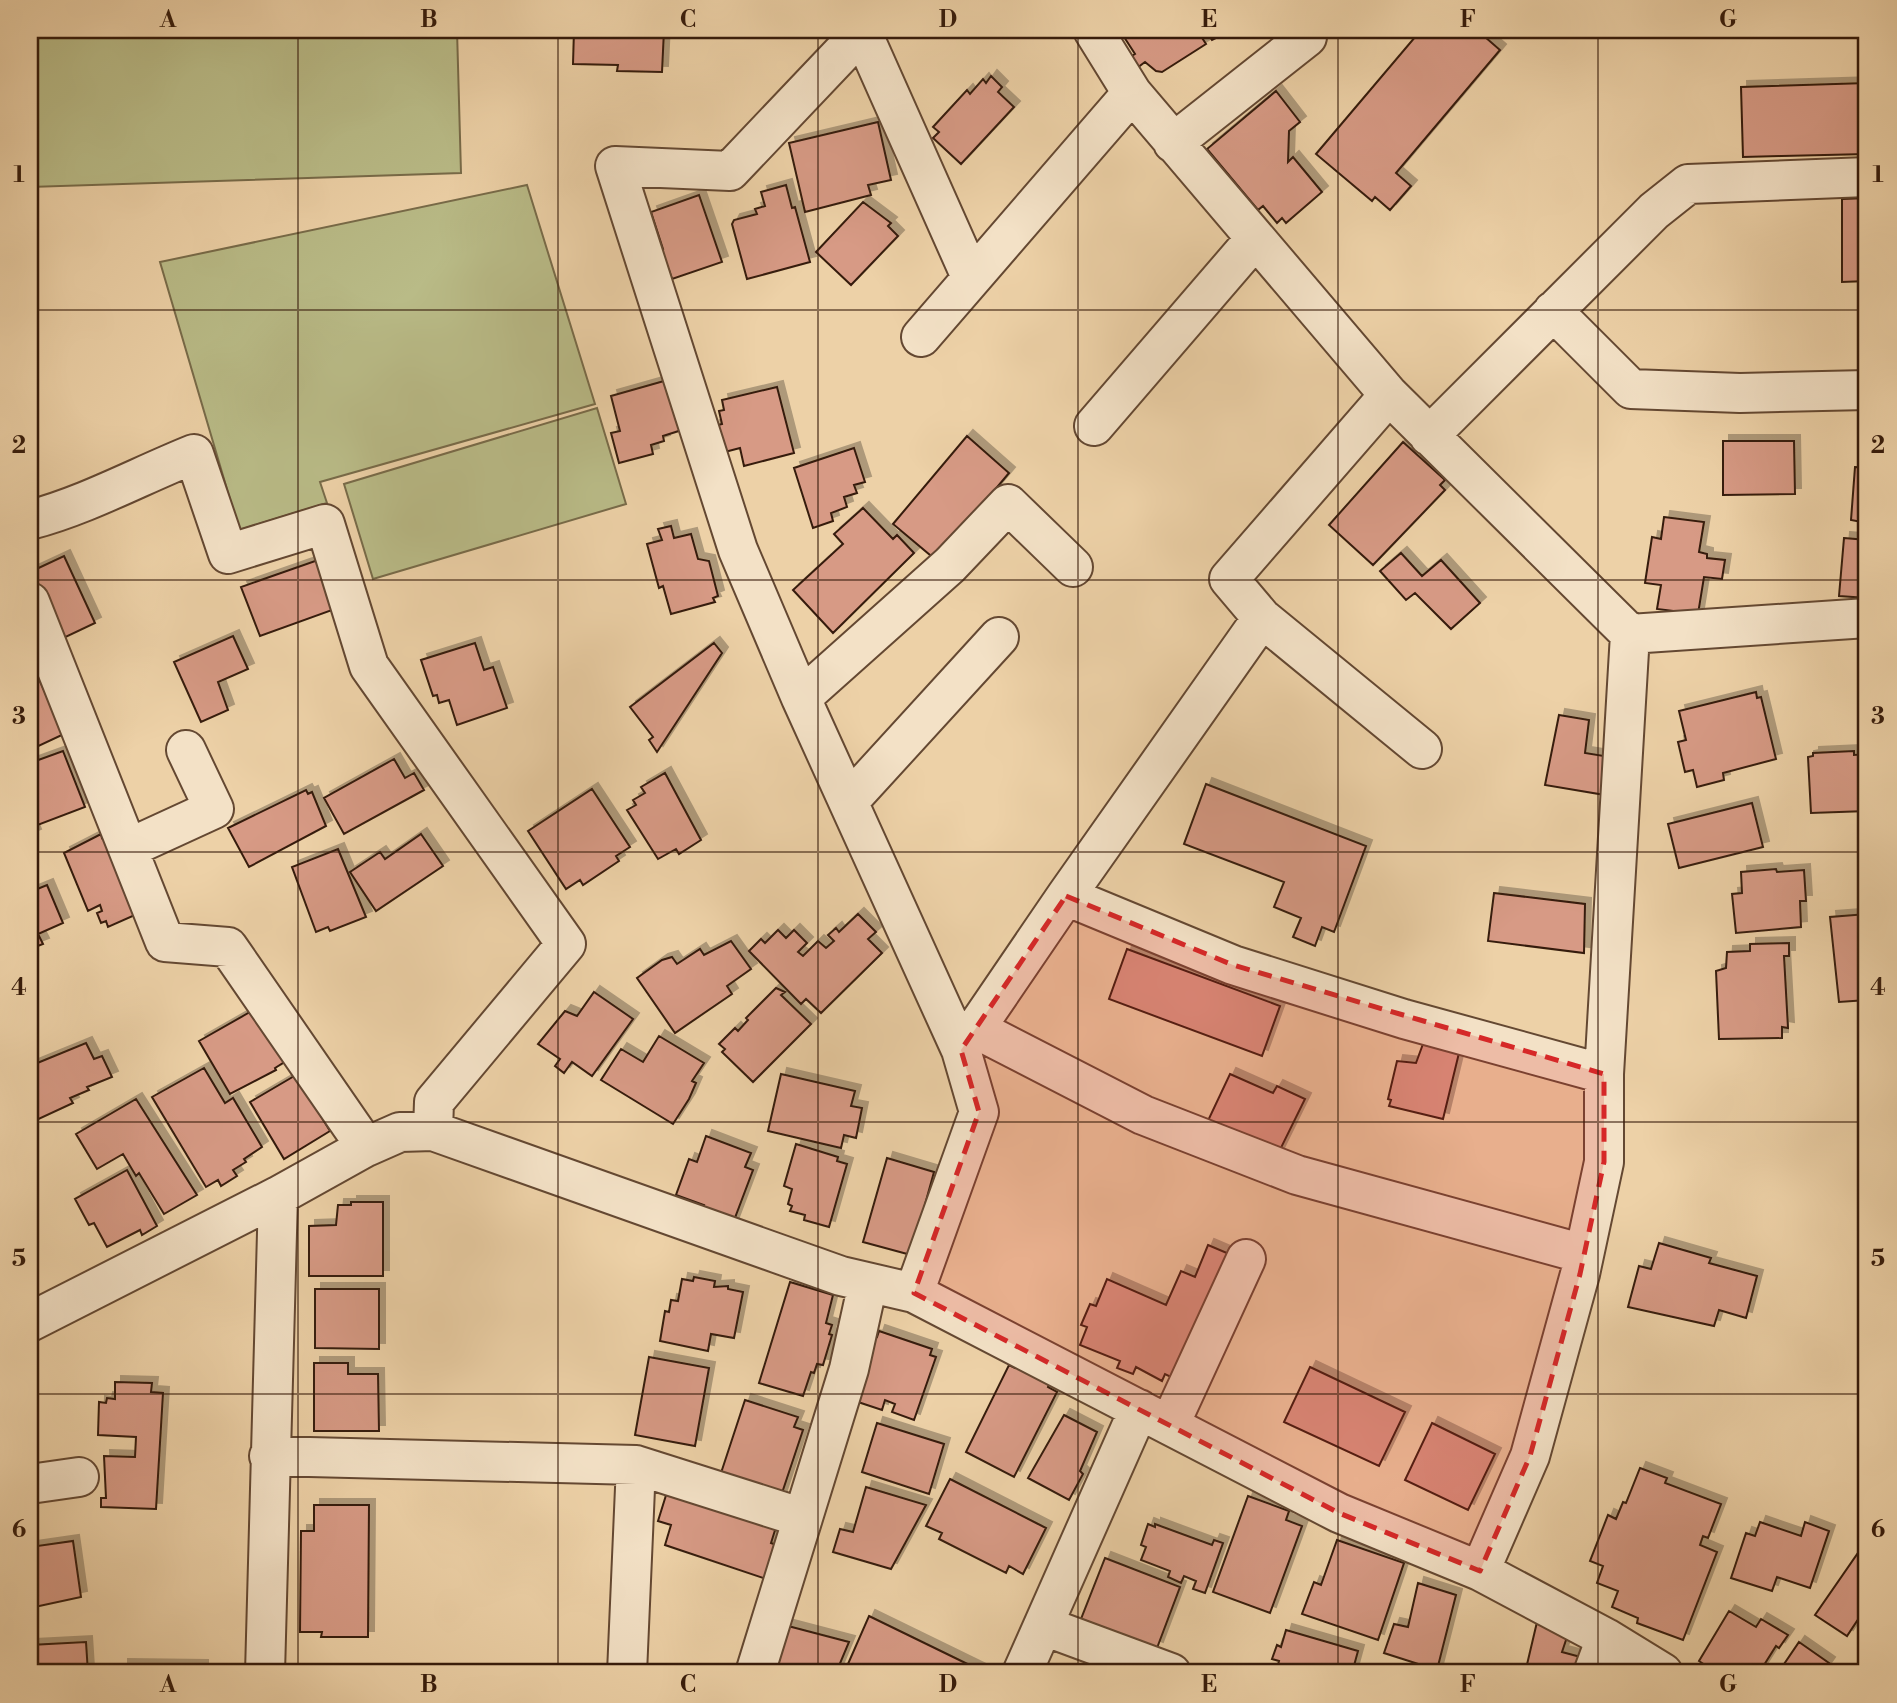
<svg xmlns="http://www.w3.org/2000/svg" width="1897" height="1703" viewBox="0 0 1897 1703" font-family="'Libre Bodoni',serif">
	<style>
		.green { fill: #b9bb87; stroke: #786b49; stroke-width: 2 }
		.building { fill: #d79a85; stroke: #361b0b; stroke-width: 2; filter: url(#shadow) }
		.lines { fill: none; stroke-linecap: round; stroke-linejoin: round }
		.minor-casing { stroke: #644832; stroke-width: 42 }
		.minor { stroke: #f3e1c6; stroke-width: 38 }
		.marked { fill: #d62828; fill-opacity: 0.2; stroke: #d62828; stroke-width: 5; stroke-dasharray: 14 9; stroke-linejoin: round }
		.grid { fill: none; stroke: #361b0b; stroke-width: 2; stroke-opacity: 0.55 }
		.neatline { fill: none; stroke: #361b0b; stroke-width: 2.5 }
		.grid-label { font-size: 23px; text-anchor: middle; font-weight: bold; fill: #361b0b }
	</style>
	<defs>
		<filter id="shadow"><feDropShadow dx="6" dy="-6" stdDeviation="0" flood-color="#0004"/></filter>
	</defs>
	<rect width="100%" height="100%" fill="#edd1a7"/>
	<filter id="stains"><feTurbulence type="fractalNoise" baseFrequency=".00286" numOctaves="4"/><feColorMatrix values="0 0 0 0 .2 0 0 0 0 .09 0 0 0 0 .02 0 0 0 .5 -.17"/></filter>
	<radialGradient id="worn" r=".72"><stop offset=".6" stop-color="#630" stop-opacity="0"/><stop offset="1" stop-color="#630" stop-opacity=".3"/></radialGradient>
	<!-- green -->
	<path class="green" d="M30 30H457L461 173 30 187Z
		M527 185 595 404 320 482 327 503 239 530 160 262Z
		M597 408 626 504 373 579 344 484Z"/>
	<!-- building -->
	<path class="building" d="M574 30H664L662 72 617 71 618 65 573 64Z
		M1131 30H1197L1206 44 1162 72 1156 71 1145 62 1137 68 1130 57 1135 54 1124 37Z
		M1206 30H1232L1212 40Z
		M1421 30H1477L1500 50 1396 173 1411 186 1390 210 1375 197 1372 201 1316 154Z
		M991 76 1002 87 998 92 1014 107 961 164 933 138 939 132 933 127 967 90 970 94 983 79 986 83Z
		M1867 83V154L1743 157 1741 87Z
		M1276 91 1300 122 1289 131 1288 162 1293 157 1322 192 1286 223 1282 218 1277 223 1263 206 1258 210 1207 149Z
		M878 122 891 180 868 185 871 195 805 212 789 143Z
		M786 185 792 208 795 207 810 262 747 279 732 224 734 220 757 214 755 209 765 206 761 192Z
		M699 195 722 262 672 279 669 270 663 272 656 251 663 249 651 212Z
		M1867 198V281L1842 282V199Z
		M863 202 891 223 888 226 898 236 851 285 816 252Z
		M671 379 685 429 663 436 664 441 651 445 653 454 619 463 611 433 620 431 611 396Z
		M777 387 794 453 744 466 740 448 721 453 714 426 722 424 719 411 724 410 722 400Z
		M967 436 1009 473 936 560 893 524Z
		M1723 441H1794L1795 494 1723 495Z
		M1403 442 1445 480 1440 485 1445 490 1373 565 1329 525Z
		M854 448 865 482 854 485 857 493 844 497 847 507 831 513 833 521 813 528 794 468Z
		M1855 467 1867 468V523L1851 520Z
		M863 508 893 539 897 535 914 553 833 633 793 590 843 544 834 534Z
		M1664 517 1704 522 1699 552 1707 554V558L1725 560 1722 579 1704 577 1698 614 1657 609 1661 585 1645 583 1652 537 1661 539Z
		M671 526 674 538 691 534 698 559 709 561 718 596 713 598 715 602 671 614 663 586 659 588 647 544 662 540 658 529Z
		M1844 538 1867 540V598L1839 596Z
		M1401 553 1422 576 1441 560 1480 603 1451 629 1415 593 1406 600 1380 571Z
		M64 556 95 623 53 643 30 582V572Z
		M318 560 335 609 260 636 241 587Z
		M233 636 248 669 218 682 228 710 201 722 174 662Z
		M475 643 484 670 493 667 507 708 457 725 449 700 439 703 437 695 433 696 421 660Z
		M714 643 722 653 657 752 649 740 653 737 630 707Z
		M30 661 38 677 30 681Z
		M39 679 64 734 30 750V712L35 709 30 698V683Z
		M1756 692 1757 698 1761 697 1776 759 1723 773 1724 780 1697 787 1693 770 1685 772 1678 742 1686 740 1679 711Z
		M1559 715 1589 720 1585 753 1610 757 1605 795 1545 785Z
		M63 751 85 807 32 827 35 835 30 837V763Z
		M1854 751V755L1867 754V811L1811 813 1808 757 1813 756V753Z
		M394 759 405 778 414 773 424 790 344 834 324 798Z
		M665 773 701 840 679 854 676 849 658 859 627 810 636 805 633 800 645 793 641 787Z
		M1206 784 1366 846 1334 932 1322 927 1315 946 1293 937 1301 918 1274 907 1284 882 1184 844Z
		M592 789 630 847 616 856 619 861 583 885 580 880 566 889 528 831Z
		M306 790 308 794 312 792 326 826 249 867 228 828Z
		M1752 803 1763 847 1679 868 1668 824Z
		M111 833 144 911 108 927 106 921 101 923 97 913 102 911 100 905 88 911 64 853 101 834 102 838Z
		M421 834 443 866 376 911 350 872 380 852 385 859Z
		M338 849 366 917 330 931 328 927 316 932 292 867Z
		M1776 869 1777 872 1804 870 1806 901H1800L1801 927 1736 933 1732 894 1742 893 1741 872Z
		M47 885 63 923 38 934 43 944 30 949V892Z
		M1494 893 1585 904 1584 953 1488 941Z
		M858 914 876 932 868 939 882 953 821 1013 806 999 801 1004 749 951 761 939 765 943 778 930 786 938 794 930 807 943 798 952 803 956 818 941 826 948 834 941 828 935 836 928 839 932Z
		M1867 914V1000L1839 1002 1830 917Z
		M731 941 751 969 727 986 732 994 675 1033 637 978 662 960 672 957 677 964 700 949 704 955Z
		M1789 943V956H1784L1788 1028 1782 1027V1038L1719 1039 1716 971 1726 968 1727 952 1750 951V944Z
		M1127 949 1280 1006 1262 1056 1109 999Z
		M776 988 785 992 781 995 811 1024 753 1082 722 1052 725 1049 719 1044 735 1028 738 1031 748 1020 746 1018Z
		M594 992 633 1019 592 1076 572 1062 564 1073 555 1066 560 1059 538 1044 565 1011 577 1016Z
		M250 1012 286 1061 275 1068 276 1070 230 1094 199 1041Z
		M659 1036 704 1063 692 1081 696 1083 689 1099 673 1124 601 1080 621 1049 643 1062Z
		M86 1043 94 1059 102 1056 112 1077 87 1087 89 1090 70 1098 73 1103 30 1123V1066Z
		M1423 1044 1459 1053 1443 1119 1389 1106 1391 1100 1388 1099 1397 1061 1416 1063Z
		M204 1068 225 1103 233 1098 262 1147 244 1159 246 1162 233 1170 237 1176 221 1186 218 1180 206 1187 152 1097Z
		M781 1074 855 1091 851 1106 862 1108 856 1138 844 1135 841 1148 768 1131Z
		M1230 1074 1273 1093 1277 1086 1305 1099 1275 1160 1205 1127Z
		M296 1075 330 1131 284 1159 250 1102Z
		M136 1099 197 1195 164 1214 139 1173 136 1176 123 1154 97 1169 76 1134Z
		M706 1136 751 1153 745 1167 753 1170 733 1223 701 1212 704 1205 676 1195 689 1159 697 1162Z
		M796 1144 838 1157 837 1161 847 1164 829 1227 804 1220 805 1215 790 1211 792 1206 788 1204 792 1189 784 1186Z
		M887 1158 934 1172 911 1255 863 1242Z
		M127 1170 157 1226 142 1235 140 1230 107 1247 94 1223 89 1225 75 1199Z
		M351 1202H383V1276H309V1226L336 1225 338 1205H351Z
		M1659 1243 1711 1258 1709 1263 1757 1276 1746 1318 1719 1310 1714 1326 1628 1307 1639 1266 1651 1269Z
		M1208 1245 1234 1256 1175 1379 1165 1374 1162 1381 1136 1367 1133 1374 1117 1368 1120 1361 1080 1345 1087 1327 1081 1325 1090 1304 1096 1306 1107 1279 1166 1305 1181 1271 1195 1277Z
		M694 1277 715 1281 714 1287 728 1286V1289L743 1292 734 1338 711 1334 708 1351 660 1341 665 1311 669 1312 671 1300 678 1301 682 1279 693 1281Z
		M790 1282 833 1295 826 1323 832 1325 829 1334 832 1335 823 1365 817 1364 814 1373 811 1372 803 1396 759 1383Z
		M315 1289H379V1349L315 1348Z
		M879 1331 932 1349 930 1355 936 1357 914 1420 892 1412 895 1404 885 1400 882 1410 852 1400 872 1336 877 1337Z
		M649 1357 709 1368 695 1446 635 1435Z
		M314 1363H348V1374H378L379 1431H314Z
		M1009 1365 1015 1368 1017 1365 1050 1382 1048 1387 1057 1392 1014 1477 966 1452Z
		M1310 1367 1405 1412 1379 1466 1284 1422Z
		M115 1382 152 1383 151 1392 163 1393 156 1509 101 1507V1498H106L104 1456 135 1457 136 1437 98 1435 99 1402 106 1403 107 1398 115 1399Z
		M745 1400 798 1417 794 1427 803 1430 781 1496 720 1476Z
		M1064 1415 1097 1432 1080 1471 1083 1474 1069 1500 1028 1478Z
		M877 1423 944 1444 929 1494 862 1472Z
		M1432 1423 1495 1454 1468 1510 1405 1480Z
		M1640 1468 1667 1478 1665 1483 1721 1504 1708 1538 1703 1536 1700 1545 1717 1552 1683 1640 1637 1623 1638 1618 1612 1607 1618 1591 1597 1583 1603 1566 1590 1561 1608 1515 1616 1519 1623 1502 1626 1503Z
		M950 1479 1046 1528 1023 1574 1009 1566 1006 1573 939 1539 942 1533 926 1526Z
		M866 1487 926 1505 891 1569 833 1552 840 1529 853 1532Z
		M667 1492 776 1527 771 1543 780 1546 769 1580 665 1545 671 1525 658 1521Z
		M1248 1496 1289 1511 1286 1520 1302 1526 1270 1613 1213 1592Z
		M314 1505H369L368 1637H321L322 1632H300L301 1531H314Z
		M1760 1522 1801 1536 1805 1522 1829 1531 1810 1588 1777 1577 1772 1591 1731 1578 1746 1533 1755 1536Z
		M1148 1524 1155 1527V1524L1212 1545 1214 1540 1223 1543 1205 1593 1193 1589 1196 1581 1184 1576 1181 1583 1168 1577 1170 1571 1141 1560 1146 1547 1141 1545Z
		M1337 1540 1404 1563 1378 1640 1302 1614 1314 1582 1321 1585Z
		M73 1541 81 1597 30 1608V1547Z
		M1860 1550 1867 1555V1628L1857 1621 1847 1636 1815 1615Z
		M1105 1558 1180 1587 1157 1648 1081 1619Z
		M1418 1583 1456 1595 1437 1670 1384 1653 1394 1624 1408 1627Z
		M1729 1611 1756 1627 1761 1619 1788 1635 1779 1648 1776 1646 1759 1673H1717L1699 1661Z
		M869 1616 986 1673H844Z
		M1537 1622 1569 1631 1562 1652 1588 1659 1584 1673H1525Z
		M788 1626 849 1642 836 1673H776Z
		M1286 1630 1358 1651 1352 1673 1276 1672 1279 1661 1272 1659 1277 1645 1281 1647Z
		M86 1642 88 1673H30V1645Z
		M1799 1642 1829 1663 1822 1673H1778Z
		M122 1665 202 1666V1673H122Z"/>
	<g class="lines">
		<!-- minor casing -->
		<g class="minor-casing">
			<path id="minor" d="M861 30 971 277
				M1093 30 1132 93 1389 395 1630 634 1867 618
				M862 32 730 171 615 166 738 550 801 698 961 1050 979 1112 914 1293
				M1173 143 1307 37 1303 30
				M1553 311 1631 389 1740 393 1867 390
				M921 337 1132 93
				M1389 395 1229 579 1262 618 1422 749
				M1094 426 1255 239
				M1429 436 1654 211 1688 184 1867 177
				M30 520C87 505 139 476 194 454L228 554 325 524 369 666 566 944 434 1102 433 1131
				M30 602 165 942 228 947 366 1147
				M801 698 950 565 1008 504 1073 567
				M850 800 999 637
				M129 848 214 809 186 750
				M1066 896 1233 965 1404 1019 1604 1074
				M976 1029 1143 1115 1297 1175 1584 1254
				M961 1050 1066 896 1262 618
				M30 1322 278 1196 366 1147 400 1132 433 1131 841 1276 914 1293 1339 1513 1480 1571 1606 1638 1663 1673
				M1170 1424 1246 1259
				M269 1456 636 1465 803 1518
				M30 1484 79 1477
				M1480 1571 1530 1456 1580 1274 1604 1162V1074L1630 634
				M1044 1626 1171 1673
				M265 1673 278 1196
				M627 1673 636 1465
				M755 1673 849 1369 868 1283
				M1022 1673 1139 1409
				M1593 1673 1606 1638"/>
		</g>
		<!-- minor -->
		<use href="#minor" class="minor"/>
	</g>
	<!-- marked area -->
	<path class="marked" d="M1066 896 1233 965 1604 1074V1162L1580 1274 1530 1456 1480 1571 1339 1513 914 1293 979 1112 961 1050Z"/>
	<!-- grid -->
	<path class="grid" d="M298 30V1673M558 30V1673M818 30V1673M1078 30V1673M1338 30V1673M1598 30V1673M30 310H1867M30 580H1867M30 852H1867M30 1122H1867M30 1394H1867"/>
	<!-- margin -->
	<rect width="1897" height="1703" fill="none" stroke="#edd1a7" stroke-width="77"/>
	<rect x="38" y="38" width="1820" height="1626" class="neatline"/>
	<g class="grid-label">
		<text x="168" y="27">A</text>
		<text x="429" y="27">B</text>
		<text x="688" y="27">C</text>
		<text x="948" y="27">D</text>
		<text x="1209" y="27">E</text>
		<text x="1468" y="27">F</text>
		<text x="1728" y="27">G</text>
		<text x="19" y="182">1</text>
		<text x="1878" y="182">1</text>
		<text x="19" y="453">2</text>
		<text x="1878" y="453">2</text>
		<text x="19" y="724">3</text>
		<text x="1878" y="724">3</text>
		<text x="19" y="995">4</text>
		<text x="1878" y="995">4</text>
		<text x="19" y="1266">5</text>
		<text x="1878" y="1266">5</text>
		<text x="19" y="1537">6</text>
		<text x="1878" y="1537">6</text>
		<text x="168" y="1692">A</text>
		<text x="429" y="1692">B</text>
		<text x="688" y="1692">C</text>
		<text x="948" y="1692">D</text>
		<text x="1209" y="1692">E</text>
		<text x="1468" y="1692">F</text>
		<text x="1728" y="1692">G</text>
	</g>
	<rect width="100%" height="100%" filter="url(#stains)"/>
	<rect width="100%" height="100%" fill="url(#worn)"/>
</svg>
